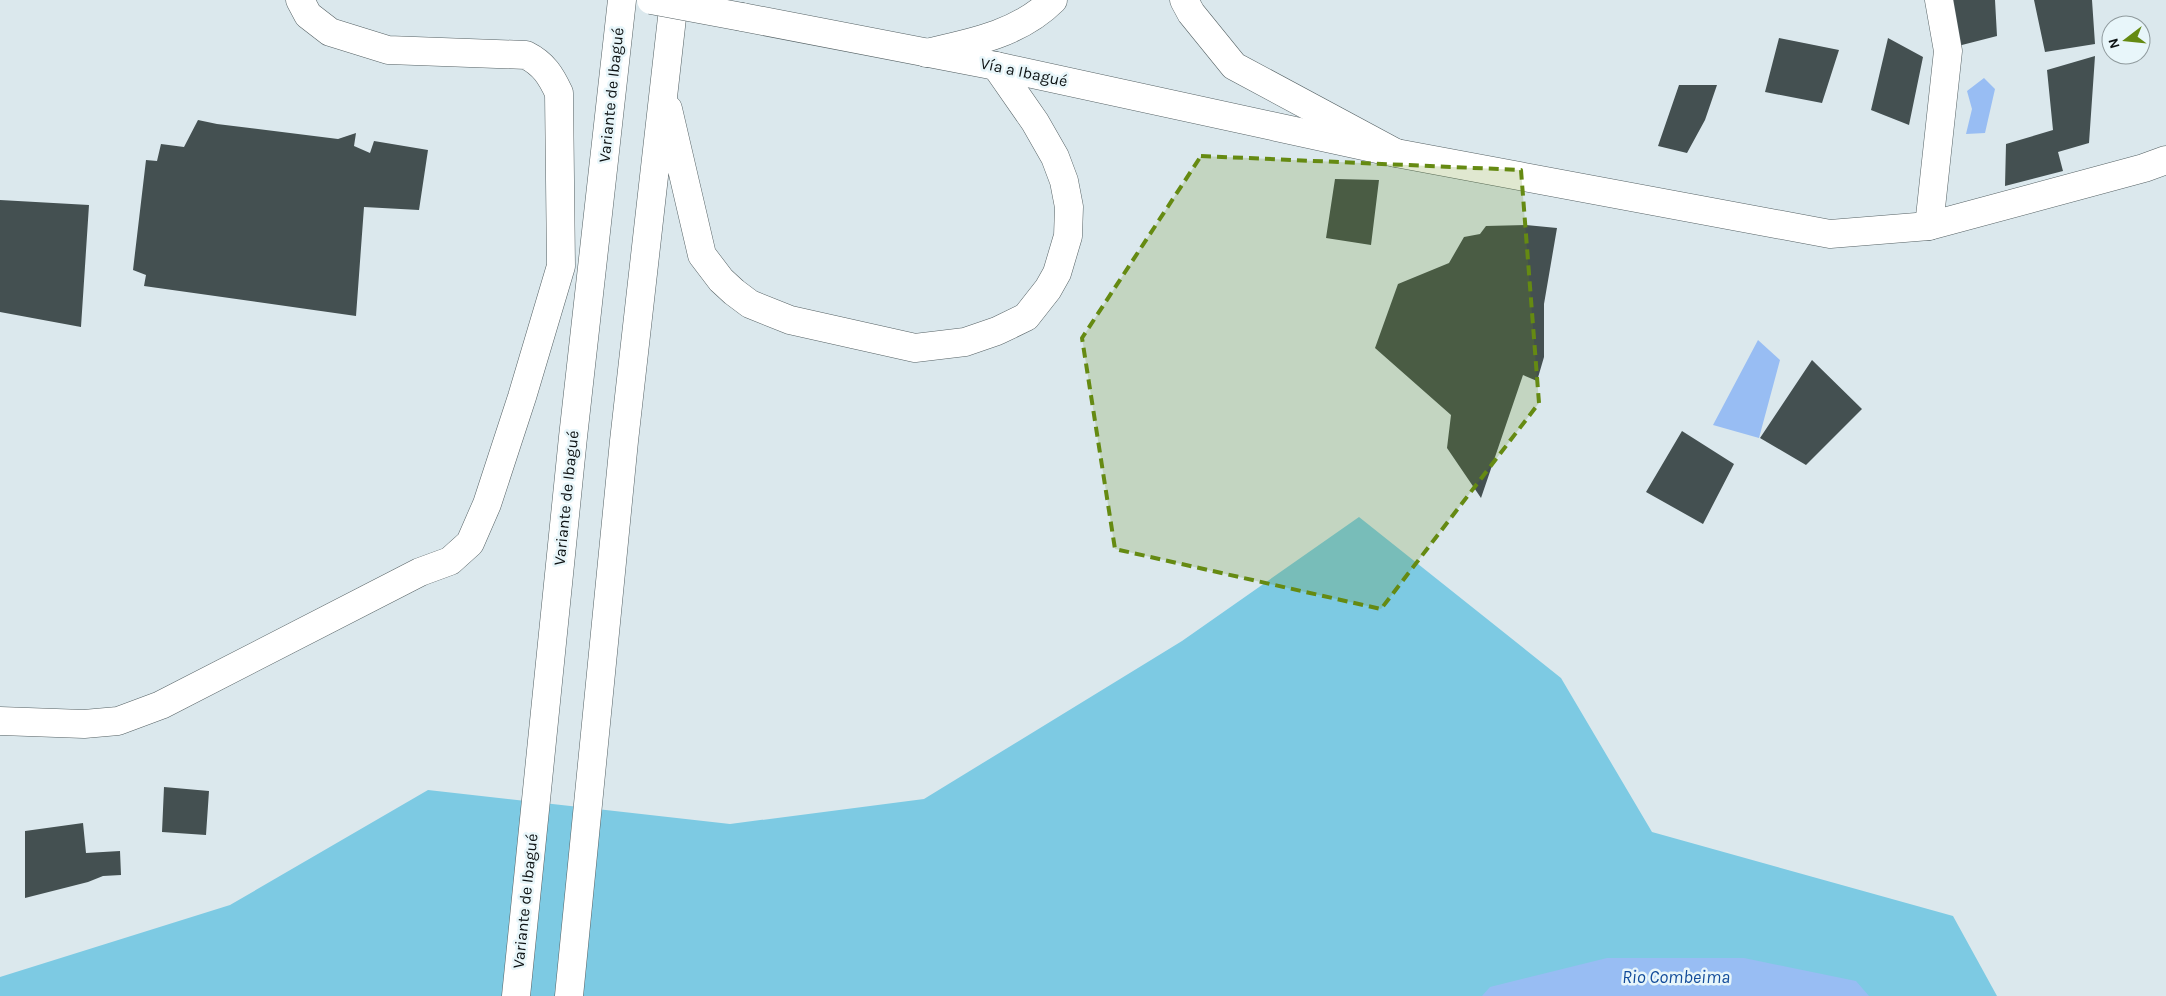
<svg xmlns="http://www.w3.org/2000/svg" width="2166" height="996" viewBox="0 0 2166 996" font-family="Karla,sans-serif">
	<style>
		.green { fill: #7dcae3 }
		.water { fill: #98bdf3 }
		.building { fill: #445051 }
		.lines { fill: none; stroke-linecap: round; stroke-linejoin: round }
		.minor-casing { stroke: #556164; stroke-width: 29 }
		.secondary-casing { stroke: #556164; stroke-width: 29 }
		.trunk-casing { stroke: #556164; stroke-width: 29 }
		.minor { stroke: #fff; stroke-width: 28 }
		.secondary { stroke: #fff; stroke-width: 28 }
		.trunk { stroke: #fff; stroke-width: 28 }
		.secondary-bridge-casing { stroke: #556164; stroke-width: 29; stroke-linecap: butt }
		.secondary-bridge { stroke: #fff; stroke-width: 28 }
		.marked { fill: #658a12; fill-opacity: 0.2; stroke: #658a12; stroke-width: 4; stroke-dasharray: 10 6; stroke-linejoin: round }
		.labels { text-anchor: middle; dominant-baseline: central; stroke-width: 5; stroke-linejoin: round; paint-order: stroke }
		.street-label { font-size: 16px; fill: #0d1213; stroke: #e8f6fa }
		.water-label { font-size: 18px; font-style: italic; fill: #134c9a; stroke: #e8f6fa }
	</style>
	<rect width="100%" height="100%" fill="#dbe8ed"/>
	<!-- green -->
	<path class="green" d="M1359 517 1561 678 1652 832 1953 916 1997 996H0V977L230 905 428 790 730 824 924 799 1182 641Z"/>
	<!-- water -->
	<path class="water" d="M1984 78 1995 89 1985 133 1966 134 1972 109 1967 91Z
		M1758 340 1780 360 1759 438 1713 425Z
		M1607 958H1744L1856 981 1869 996H1482L1490 987Z"/>
	<!-- building -->
	<path class="building" d="M1953 0H1995L1997 36 1958 46Z
		M2034 0H2092L2095 44 2045 52Z
		M1779 38 1839 50 1822 103 1765 92Z
		M1888 38 1923 57 1909 125 1871 110Z
		M2095 56 2089 143 2058 152 2063 171 2005 186 2006 144 2053 130 2047 70Z
		M1679 85H1717L1705 120 1687 153 1658 146Z
		M198 120 217 124 338 139 356 133 354 146 370 153 374 141 428 150 419 210 364 207 356 316 144 286 146 275 133 270 146 160 157 161 161 144 184 147Z
		M1335 179 1379 180 1371 245 1326 238Z
		M0 200 89 205 81 327 0 312Z
		M1526 225 1557 228 1544 304V357L1537 381 1523 375 1481 498 1447 448 1451 415 1375 348 1398 284 1449 263 1464 237 1480 234 1486 226Z
		M1812 360 1862 409 1806 465 1760 438Z
		M1682 431 1734 464 1703 524 1646 492Z
		M164 787 209 791 206 835 162 832Z
		M83 823 86 853 120 851 121 875 103 876 88 882 25 898V831Z"/>
	<g class="lines">
		<!-- minor casing -->
		<g class="minor-casing">
			<path id="minor" d="M1929 226 1948 51 1939 0
				M0 721 84 724 118 721 161 705 420 572 450 561 470 543 487 504 522 397 561 266 559 93C551 76 544 64 526 55L388 50 330 32 308 15 300 0"/>
		</g>
		<!-- secondary casing -->
		<g class="secondary-casing">
			<path id="secondary" d="M742 17 996 66 1396 153 1830 234 1929 226 2144 168 2166 160"/>
		</g>
		<!-- trunk casing -->
		<g class="trunk-casing">
			<path id="trunk" d="M1184 0 1191 13 1234 66 1396 153
				M926 53C971 43 1019 34 1053 0
				M668 109 702 255 721 280 734 292 750 304 790 320 915 348 965 342 997 331 1026 317 1048 289 1057 273 1068 236 1069 207 1064 181 1055 157 1035 122 996 66
				M516 996 573 437 622 0
				M569 996 624 441 674 0"/>
		</g>
		<!-- minor -->
		<use href="#minor" class="minor"/>
		<!-- secondary -->
		<use href="#secondary" class="secondary"/>
		<!-- trunk -->
		<use href="#trunk" class="trunk"/>
		<!-- secondary-bridge casing -->
		<g class="secondary-bridge-casing">
			<path id="secondary-bridge" d="M651 0 742 17"/>
		</g>
		<!-- secondary-bridge -->
		<use href="#secondary-bridge" class="secondary-bridge"/>
	</g>
	<!-- marked area -->
	<path class="marked" d="M1201 156 1521 170 1539 403 1381 609 1115 549 1082 338Z"/>
	<g class="labels">
		<!-- street labels -->
		<g class="street-label">
			<text transform="translate(1024 72) rotate(12)">Vía a Ibagué</text>
			<text transform="translate(611 95) rotate(-84)">Variante de Ibagué</text>
			<text transform="translate(566 498) rotate(-84)">Variante de Ibagué</text>
			<text transform="translate(525 901) rotate(-84)">Variante de Ibagué</text>
		</g>
		<!-- water labels -->
		<g class="water-label">
			<text x="1676" y="977">Rio Combeima</text>
		</g>
	</g>
	<!-- north arrow -->
	<g transform="translate(2126 40) rotate(254)"><circle r="24" fill="#e8f6fa" stroke="#909b9e"/>
	<path d="M0-4L9 19L0 12L-9 19Z" fill="#658a12"/>
	<text y="-8" font-size="14" font-weight="bold" text-anchor="middle" fill="#0d1213">N</text>
	</g>
</svg>
